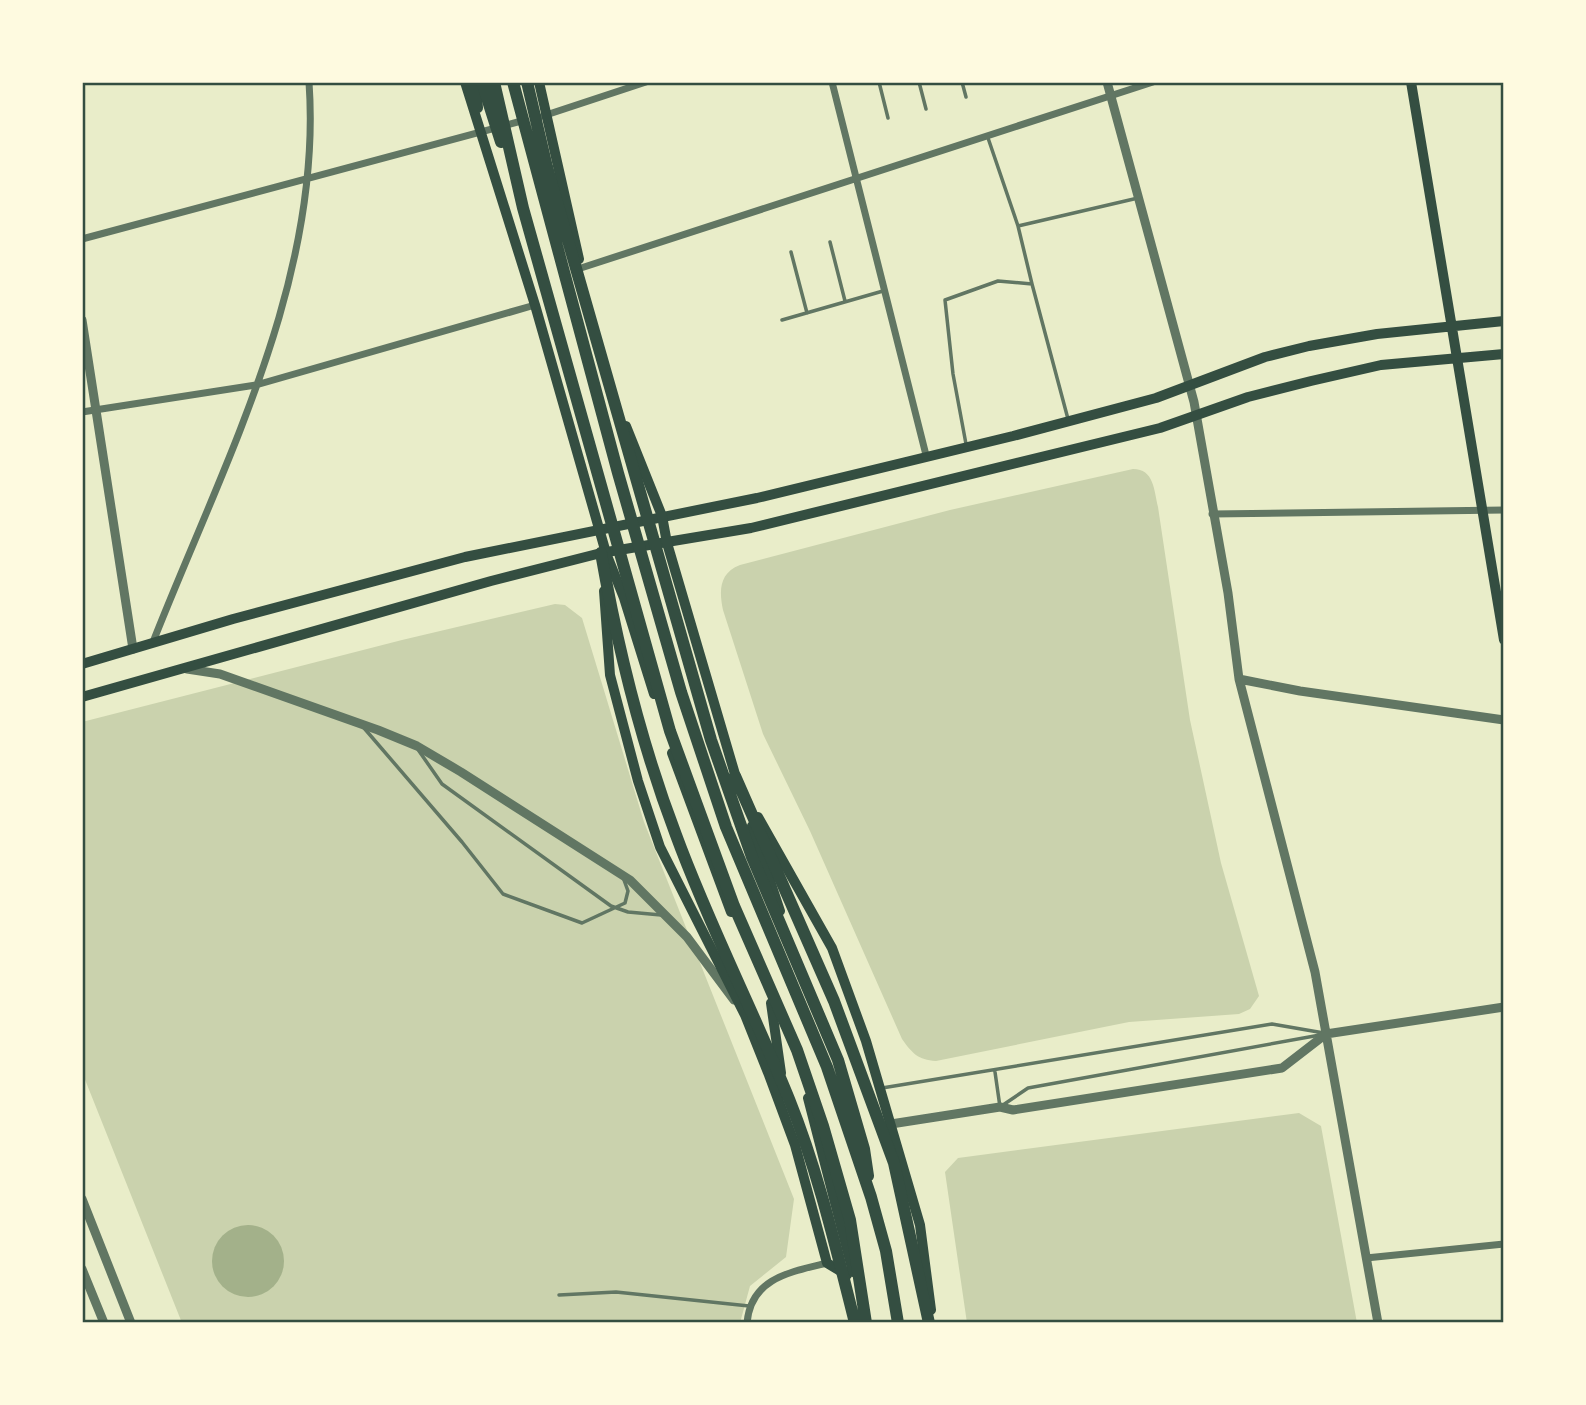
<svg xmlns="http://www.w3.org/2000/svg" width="1586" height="1405" viewBox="0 0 1586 1405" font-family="'Open Sans',sans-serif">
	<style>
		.green { fill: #cad2ad }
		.water { fill: #a3b18a }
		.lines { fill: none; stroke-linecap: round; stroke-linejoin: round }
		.service { stroke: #617663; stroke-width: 3.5 }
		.minor { stroke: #617663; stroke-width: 7 }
		.tertiary { stroke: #617663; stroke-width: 9 }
		.secondary { stroke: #344e41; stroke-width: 10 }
		.primary { stroke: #344e41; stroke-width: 10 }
		.trunk { stroke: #344e41; stroke-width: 12 }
		.neatline { fill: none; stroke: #344e41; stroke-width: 2.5 }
	</style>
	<rect width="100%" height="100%" fill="#e9edc9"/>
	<!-- green -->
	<path class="green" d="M1133 469C1154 469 1154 490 1158 507L1190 720 1221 863 1259 996 1250 1009 1239 1014 1129 1022 936 1061C918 1060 912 1053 902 1039L810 831 763 734 723 610C719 591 719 573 740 565L950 510Z
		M555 604 565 605 582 618 644 822 794 1199 786 1257 750 1286 740 1323H182L82 1072V722L402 640Z
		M1299 1113 1321 1126 1357 1323H967L945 1172 958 1158Z"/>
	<!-- water -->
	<path class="water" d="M212 1261a36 36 0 1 1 72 0a36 36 0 1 1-72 0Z"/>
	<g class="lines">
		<!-- service -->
		<path class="service" d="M879 82 888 118
			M919 82 926 109
			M962 82 966 97
			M1004 82V83
			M987 135 1018 226
			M830 242 845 301
			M791 252 807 313
			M1032 284 1018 226 1138 198
			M782 320 883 291
			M966 444 953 374 945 300 998 281 1032 284 1068 419
			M364 728 462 842 503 894 582 923 625 903 628 891 624 880
			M419 751 442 784 611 906 628 912 661 915
			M995 1072 1000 1107 1028 1088 1320 1035
			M882 1088 1272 1024 1324 1033
			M559 1295 616 1292 749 1306"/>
		<!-- minor -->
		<path class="minor" d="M832 82 926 455
			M543 116 646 82
			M82 239 525 120
			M581 268 1153 82
			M82 412 256 385 535 305
			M1212 514 1504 510
			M153 642C223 464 323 279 309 82
			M1366 1258 1504 1244
			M747 1323C751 1278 790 1272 827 1263"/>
		<!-- tertiary -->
		<path class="tertiary" d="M1107 82 1194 402 1228 593 1239 679 1315 972 1378 1323
			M82 320 133 649
			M187 669 220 674 378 730 417 746 461 772 630 880 687 937 734 1000
			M1239 679 1300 691 1504 720
			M891 1124 1000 1107 1013 1110 1282 1068 1326 1034 1504 1007
			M82 1199 131 1323
			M82 1269 104 1323"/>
		<!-- secondary -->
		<path class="secondary" d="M1411 82 1504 640
			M82 664 233 619 465 557 757 498 1013 436 1156 398 1265 357 1309 346 1377 334 1504 321
			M82 697 491 581 601 553 751 528 1160 428 1248 397 1311 381 1381 365 1504 354"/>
		<!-- primary -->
		<path class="primary" d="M465 82 535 305 606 553 624 598 654 694
			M476 82 478 108
			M539 82 579 259
			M626 426 662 516 667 543 737 781
			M604 591 610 675 638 781 660 847 745 1015 769 1075 795 1145 827 1263 847 1275
			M672 753 731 912
			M758 817 832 948 866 1041 920 1225 931 1310
			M752 826 780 911
			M771 1003 781 1073
			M808 1098 853 1272"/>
		<!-- trunk -->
		<path class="trunk" d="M482 82 501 142
			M494 82 523 208 670 731 734 906 797 1050 823 1126 850 1220 866 1323
			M513 82 618 473 681 692 726 827 827 1067 871 1197 886 1251 898 1323
			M527 82 547 167 711 740 752 857 838 1060 864 1149 868 1176
			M601 553C618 650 641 743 676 835 709 925 753 1010 789 1099 818 1171 836 1248 855 1323
			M735 776 834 1001 894 1163 929 1323"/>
	</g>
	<!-- border -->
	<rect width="1586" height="1405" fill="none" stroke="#fefae0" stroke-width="168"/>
	<rect x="84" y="84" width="1418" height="1237" class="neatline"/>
</svg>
